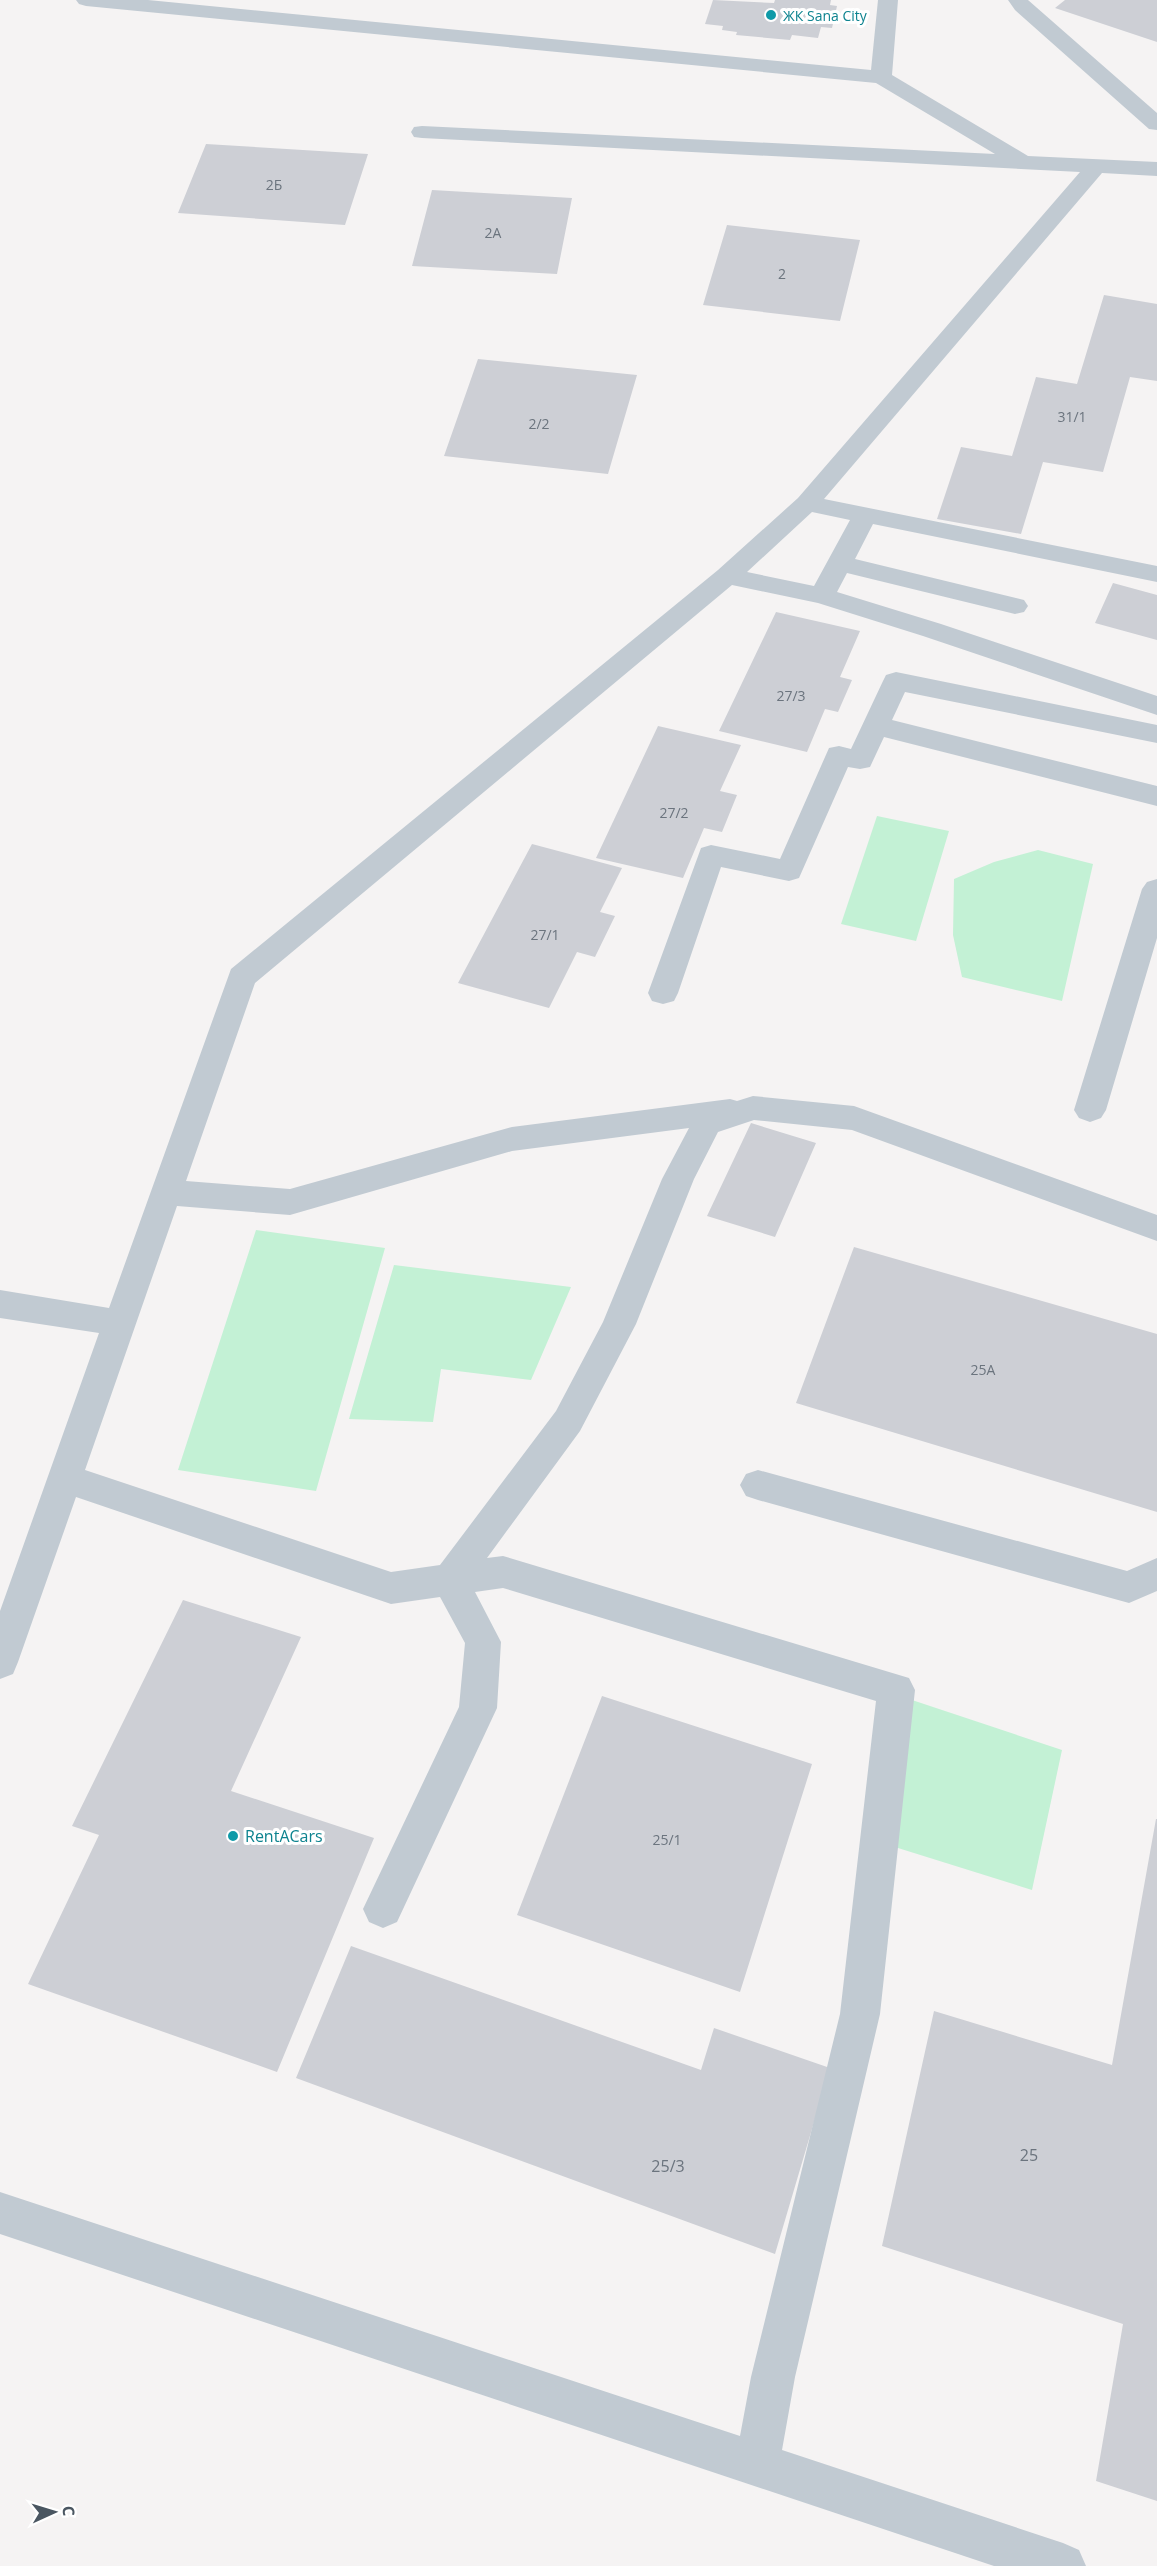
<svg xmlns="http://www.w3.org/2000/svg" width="1157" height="2566" viewBox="0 0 1157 2566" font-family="'Open Sans',sans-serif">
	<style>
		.green { fill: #c3f1d5 }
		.building { fill: #cdcfd5 }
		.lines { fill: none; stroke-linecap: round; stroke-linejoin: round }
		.minor { fill: #c1cad2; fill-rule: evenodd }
		.culture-dot { fill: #0f9aa8; stroke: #fff; stroke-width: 2 }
		.labels { text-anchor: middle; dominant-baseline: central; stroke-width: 6; stroke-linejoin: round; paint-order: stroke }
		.far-culture-label { font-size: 14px; fill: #0d838f; stroke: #fff; text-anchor: start }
		.number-label { font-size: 14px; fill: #6b747e }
		.culture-label { font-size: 16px; fill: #0d838f; stroke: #fff; text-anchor: start }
		.near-number-label { font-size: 16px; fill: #6b747e }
	</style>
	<rect width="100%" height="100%" fill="#f5f3f3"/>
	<!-- green -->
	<path class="green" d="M877 816 949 831 916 941 841 924Z
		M1038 850 1093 864 1062 1001 962 977 953 935 954 879 994 862Z
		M256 1230 385 1248 316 1491 178 1470Z
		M394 1265 571 1287 531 1380 441 1369 433 1422 349 1419Z
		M909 1699 1062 1750 1032 1890 882 1843Z"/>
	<!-- building -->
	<path class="building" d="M713 0 774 3 775 0H831L830 5 837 6 832 28 821 27 818 38 792 35 790 40 736 35 737 32 722 30 723 26 705 24Z
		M1065 0H1157V42L1055 8Z
		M206 144 368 154 345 225 178 213Z
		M432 190 572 198 557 274 412 266Z
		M727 225 860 240 840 321 703 305Z
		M1104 295 1157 304V381L1130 377 1103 472 1043 462 1021 534 937 519 961 447 1012 456 1036 377 1077 384Z
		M478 359 637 375 608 474 444 456Z
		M1113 583 1157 595V640L1095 623Z
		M776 612 860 631 840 677 852 680 838 712 825 709 807 752 719 731Z
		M658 726 741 745 720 791 737 795 722 832 704 828 683 878 596 858Z
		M532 844 622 868 600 912 615 916 595 957 577 952 549 1008 458 983Z
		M751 1123 816 1143 775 1237 707 1216Z
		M854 1247 1157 1334V1512L796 1403Z
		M183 1600 301 1637 231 1791 374 1838 277 2072 28 1984 99 1835 72 1826Z
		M602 1696 812 1764 740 1992 517 1915Z
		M1156 1819H1157V2501L1096 2481 1123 2324 882 2246 934 2011 1112 2065Z
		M351 1946 701 2070 714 2028 830 2068 775 2254 296 2078Z"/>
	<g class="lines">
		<!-- minor -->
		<path class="minor" d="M76 0H148L871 70 878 0H898L892 75 1028 156 1157 162V176L1102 173 824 499 1157 566V582L873 524 855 559 1024 600 1028 606 1024 612 1015 614 847 573 837 592 941 624 1157 696V715L923 636 818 603 732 585 255 983 186 1181 290 1189 512 1127 730 1099 737 1101 753 1096 854 1106 1157 1215V1241L852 1130 754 1120 718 1132 694 1179 636 1324 580 1431 487 1558 503 1556 909 1678 915 1690 880 2014 795 2377 782 2450 1063 2543 1079 2550 1086 2566H994L0 2234V2192L740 2436 751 2377 840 2014 876 1701 503 1588 475 1592 501 1642 497 1708 397 1922 383 1928 369 1922 363 1909 459 1707 465 1643 440 1597 391 1604 76 1497 18 1662 13 1674 0 1679V1611L99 1333 0 1318V1290L109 1308 231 969 718 570 798 498 1080 172 422 138 414 137 411 132 414 127 422 126 995 154 876 83 86 6 79 4ZM812 512 850 520 814 586 747 572ZM689 1128 662 1179 603 1322 556 1411 440 1565 391 1572 85 1470 177 1206 290 1215 512 1151Z
			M1008 0H1028L1157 113V130L1149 129 1015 10Z
			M896 672 1157 725V743L905 692 892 720 1157 786V806L884 737 870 767 860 769 848 767 799 878 789 881 721 867 678 993 674 1001 663 1004 652 1001 648 993 701 848 711 845 780 859 829 748 839 746 851 749 883 681 886 675Z
			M1157 879V938L1106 1110 1101 1118 1090 1122 1079 1118 1074 1110 1142 889 1147 882Z
			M758 1470 1127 1571 1157 1558V1591L1129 1603 758 1500 746 1496 740 1485 746 1474Z"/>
	</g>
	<!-- markers -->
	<g class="culture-dot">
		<circle cx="771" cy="15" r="6"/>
		<circle cx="233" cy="1836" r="6"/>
	</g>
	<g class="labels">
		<!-- far-culture labels -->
		<g class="far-culture-label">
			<text x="783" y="15">ЖК Sana City</text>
		</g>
		<!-- number labels -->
		<g class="number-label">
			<text x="274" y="184">2Б</text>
			<text x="493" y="232">2А</text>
			<text x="782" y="273">2</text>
			<text x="1072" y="416">31/1</text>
			<text x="539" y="423">2/2</text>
			<text x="791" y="695">27/3</text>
			<text x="674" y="812">27/2</text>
			<text x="545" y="934">27/1</text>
			<text x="983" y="1369">25А</text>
			<text x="667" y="1839">25/1</text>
		</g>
		<!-- culture labels -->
		<g class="culture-label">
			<text x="245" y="1836">RentACars</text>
		</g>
		<!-- near-number labels -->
		<g class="near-number-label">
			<text x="1029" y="2155">25</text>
			<text x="668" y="2166">25/3</text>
		</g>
	</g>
	<!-- north arrow -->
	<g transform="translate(54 2512) rotate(86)" stroke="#ffffff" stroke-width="4.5" paint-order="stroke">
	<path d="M0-4.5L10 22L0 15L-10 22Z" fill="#4a5661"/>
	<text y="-9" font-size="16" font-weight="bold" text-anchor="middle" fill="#4a5661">С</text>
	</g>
</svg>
